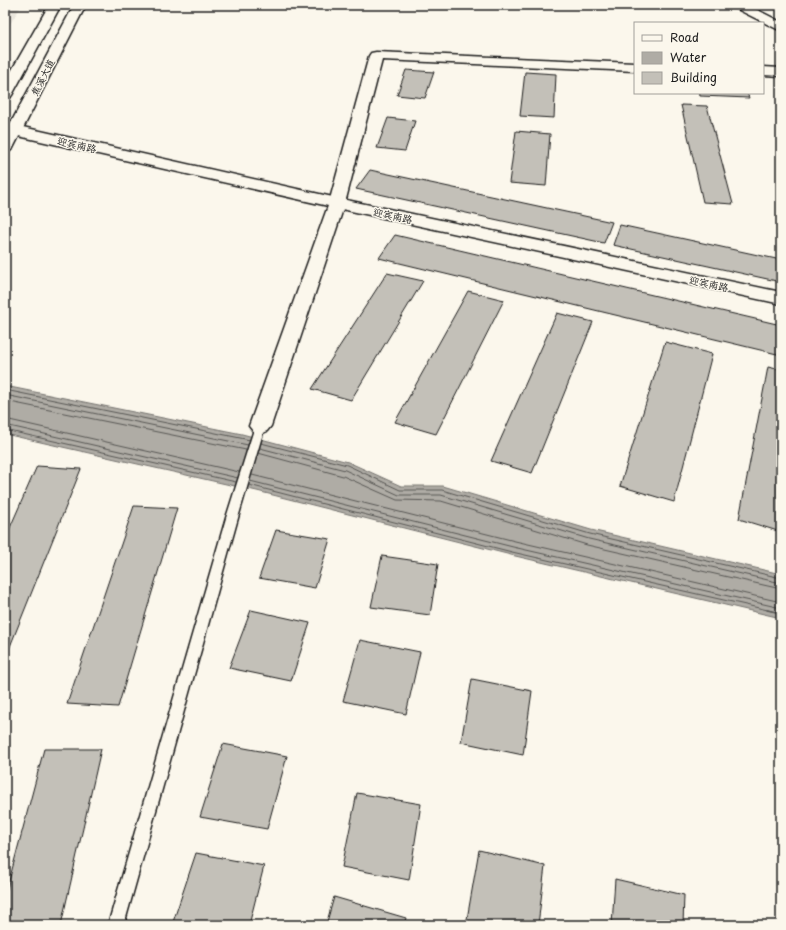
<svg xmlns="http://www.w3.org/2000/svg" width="786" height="930" viewBox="0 0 786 930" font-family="'Playpen Sans','LXGW WenKai TC',sans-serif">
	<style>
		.built { fill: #eae6dc }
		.water { fill: #afaca5; stroke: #74726e }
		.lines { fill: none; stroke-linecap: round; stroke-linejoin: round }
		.shore-far1 { stroke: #575653; stroke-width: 1 }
		.shore { stroke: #575653; stroke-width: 1.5 }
		.building { fill: #c3c0b8; stroke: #1c1c1c }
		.service-casing { stroke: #1c1c1c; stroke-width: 3 }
		.minor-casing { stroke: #1c1c1c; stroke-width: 3 }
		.tertiary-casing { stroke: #1c1c1c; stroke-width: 3 }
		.secondary-casing { stroke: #1c1c1c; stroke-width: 3 }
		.primary-casing { stroke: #1c1c1c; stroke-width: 3 }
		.service { fill: #fbf7ec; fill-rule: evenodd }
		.minor { fill: #fbf7ec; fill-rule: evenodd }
		.tertiary { fill: #fbf7ec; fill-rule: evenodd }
		.secondary { fill: #fbf7ec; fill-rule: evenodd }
		.primary { fill: #fbf7ec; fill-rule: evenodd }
		.labels { text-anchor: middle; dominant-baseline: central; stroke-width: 3; stroke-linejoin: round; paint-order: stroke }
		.far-street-label { font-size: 10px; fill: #1c1c1c; stroke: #fbf7ec }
	</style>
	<rect width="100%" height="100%" fill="#fbf7ec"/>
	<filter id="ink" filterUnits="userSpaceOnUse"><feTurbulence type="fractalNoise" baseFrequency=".025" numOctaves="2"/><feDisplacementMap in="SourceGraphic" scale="8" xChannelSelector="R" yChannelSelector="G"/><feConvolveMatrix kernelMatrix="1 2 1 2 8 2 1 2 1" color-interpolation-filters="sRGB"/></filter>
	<g filter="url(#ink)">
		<!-- built -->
		<path class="built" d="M5 5H22L5 32Z"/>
		<!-- water -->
		<path class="water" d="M5 386 242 434 348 462 401 486H443L591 530 781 574V618L511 555 257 491 5 434Z"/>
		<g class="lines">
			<!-- shore-far1 -->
			<path class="shore-far1" d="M5 390 250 440
				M5 395 248 445
				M5 401 246 450
				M5 419 239 472
				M5 425 238 478
				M5 430 236 482
				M261 443 347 465 400 490H442L590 534 781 578
				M260 448 345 470 399 495H441L589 539 781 583
				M258 453 343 476 397 500 441 501 587 545 781 589
				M252 475 515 541 781 602
				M250 481 513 547 781 608
				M249 485 512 552 772 611"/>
			<!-- shore -->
			<path class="shore" d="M767 610 781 613"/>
		</g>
		<!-- building -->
		<path class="building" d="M406 70 434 72 425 98 397 95Z
			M525 72 556 74 554 118 520 116Z
			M699 93H747L749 98 700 96Z
			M681 105 707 106 733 204 703 202Z
			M388 118 415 121 405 151 377 148Z
			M516 131 550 134 546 186 509 183Z
			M370 170 612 222 604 243 356 189Z
			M620 225 781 260V282L613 245Z
			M395 235 781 325V355L379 258Z
			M387 273 423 281 351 400 312 389Z
			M468 291 504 300 436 434 395 422Z
			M557 313 593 322 532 473 491 461Z
			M665 342 712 354 674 502 620 486Z
			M768 367 781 370V532L739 519Z
			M37 466 81 469 5 659V539Z
			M134 506 177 508 118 707 67 704Z
			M276 530 330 539 315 588 259 578Z
			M382 556 438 564 430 615 371 607Z
			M251 610 310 623 291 681 229 668Z
			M360 640 420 652 406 714 343 701Z
			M472 679 532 691 523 755 461 742Z
			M223 744 287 756 267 829 200 817Z
			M44 749H101L61 925H5V896Z
			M357 793 421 804 409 880 342 867Z
			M479 850 545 866 538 925H466Z
			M196 853 264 866 249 925H172Z
			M615 879 684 895 683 925H612Z
			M334 897 406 918 404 925H326Z"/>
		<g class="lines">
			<!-- service casing -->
			<g class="service-casing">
				<path id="service" d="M260 422 264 423 265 426 238 518 124 925H108L226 518 255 426 256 423Z"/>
			</g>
			<!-- minor casing -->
			<g class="minor-casing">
				<path id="minor" d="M376 52 635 63V71L382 60 345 203 271 426 267 431 260 434 253 431 249 426 329 203 369 56 371 53Z
					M763 67 781 68V76L763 75Z"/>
			</g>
			<!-- tertiary casing -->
			<g class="tertiary-casing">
				<path id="tertiary" d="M5 123 337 198 781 292V304L337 208 5 133Z"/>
			</g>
			<!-- secondary casing -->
			<g class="secondary-casing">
				<path id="secondary" d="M733 5H748L781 22V31L735 8Z"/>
			</g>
			<!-- primary casing -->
			<g class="primary-casing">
				<path id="primary" d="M49 5H61L12 95 10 98 5 99V82Z
					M74 5H86L13 148 10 151 5 153V134Z"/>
			</g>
			<!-- service -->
			<use href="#service" class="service"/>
			<!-- minor -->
			<use href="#minor" class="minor"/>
			<!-- tertiary -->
			<use href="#tertiary" class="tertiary"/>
			<!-- secondary -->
			<use href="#secondary" class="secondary"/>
			<!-- primary -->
			<use href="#primary" class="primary"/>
		</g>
	</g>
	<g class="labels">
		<!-- far-street labels -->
		<g class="far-street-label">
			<text transform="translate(42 77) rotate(-63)">焦溪大道</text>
			<text transform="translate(77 144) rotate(13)">迎宾南路</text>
			<text transform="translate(393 215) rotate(12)">迎宾南路</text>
			<text transform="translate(709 283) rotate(12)">迎宾南路</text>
		</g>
	</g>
	<!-- margin -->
	<rect width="786" height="930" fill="none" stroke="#fbf7ec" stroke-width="20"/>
	<rect x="10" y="10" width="766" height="910" fill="none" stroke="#1c1c1c" stroke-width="1.5" filter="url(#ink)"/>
	<!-- legend -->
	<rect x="634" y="22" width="130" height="72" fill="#fbf7ec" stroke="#a29f99"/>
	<rect x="642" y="35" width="20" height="6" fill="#fbf7ec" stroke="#a29f99"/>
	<text x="670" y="42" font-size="12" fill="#1c1c1c">Road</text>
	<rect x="642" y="52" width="20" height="12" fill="#afaca5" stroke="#a29f99"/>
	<text x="670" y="62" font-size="12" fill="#1c1c1c">Water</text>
	<rect x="642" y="72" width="20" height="12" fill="#c3c0b8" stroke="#a29f99"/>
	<text x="670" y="82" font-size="12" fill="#1c1c1c">Building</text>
</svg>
